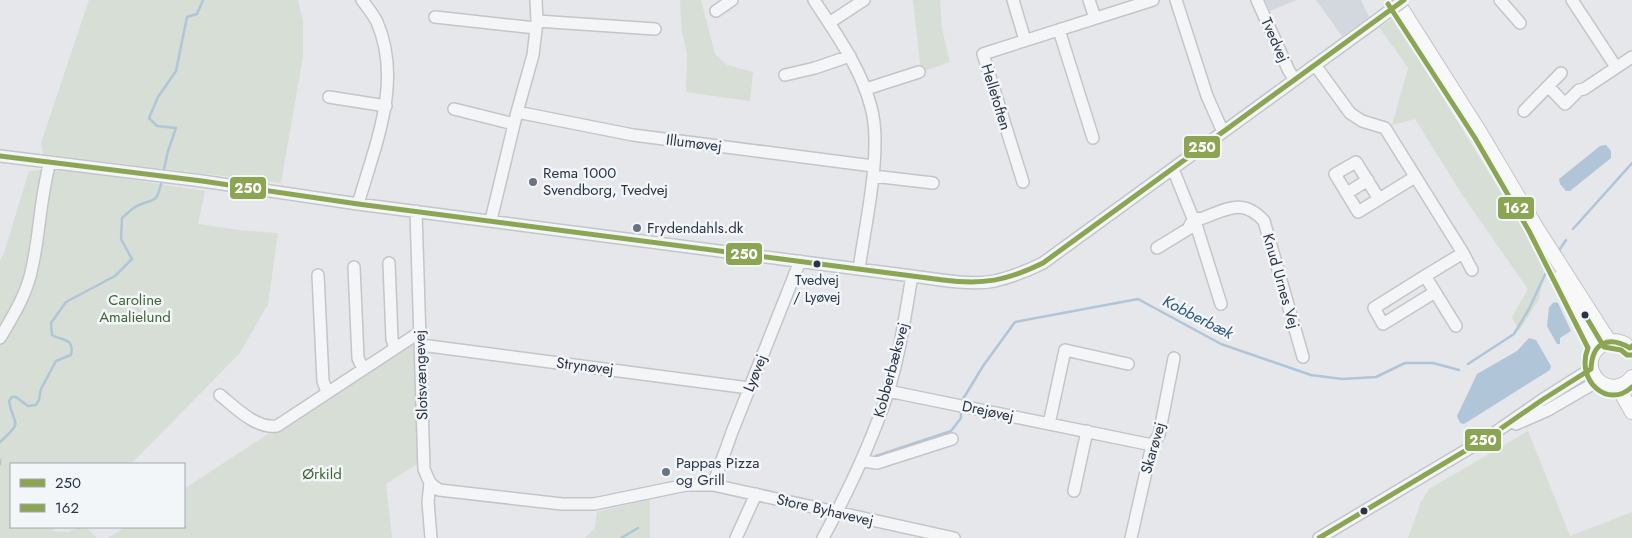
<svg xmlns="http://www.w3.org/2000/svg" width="1632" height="538" viewBox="0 0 1632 538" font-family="Jost,sans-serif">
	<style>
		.built { fill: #d3d7de }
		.green { fill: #d6ded5 }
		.water { fill: #b1c5d8 }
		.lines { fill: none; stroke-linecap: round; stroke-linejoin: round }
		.stream { stroke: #b1c5d8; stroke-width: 2.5 }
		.minor-casing { stroke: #c3c5c8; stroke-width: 14 }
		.major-casing { stroke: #c1c4c8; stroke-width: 16 }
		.minor { stroke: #f4f5f7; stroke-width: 11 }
		.major { stroke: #f8f8f8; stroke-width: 14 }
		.minor-bridge-casing { stroke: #c3c5c8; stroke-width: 14; stroke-linecap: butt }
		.minor-bridge { stroke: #f4f5f7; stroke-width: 11 }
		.bus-1-casing { stroke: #f3f6f9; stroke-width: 9 }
		.bus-2-casing { stroke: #f3f6f9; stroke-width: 9 }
		.bus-1 { stroke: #8ca553; stroke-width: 5 }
		.bus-2 { stroke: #8ca553; stroke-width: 5 }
		.poi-dot { fill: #6b7380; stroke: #f3f6f9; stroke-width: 2 }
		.bus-dot { fill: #293447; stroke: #f3f6f9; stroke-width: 2 }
		.labels { text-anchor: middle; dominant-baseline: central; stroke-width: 5; stroke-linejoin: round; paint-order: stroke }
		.bus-label { font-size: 14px; fill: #293447; stroke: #f3f6f9 }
		.street-label { font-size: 15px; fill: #293447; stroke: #f3f6f9 }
		.poi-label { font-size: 15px; fill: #293447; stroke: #f3f6f9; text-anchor: start }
		.park-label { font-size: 15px; fill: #3f6434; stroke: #f3f6f9 }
		.water-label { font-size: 16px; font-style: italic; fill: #2e557f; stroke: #f3f6f9 }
		.line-badge { stroke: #f3f6f9; stroke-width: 2 }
		.badge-label { font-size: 14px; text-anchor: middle; font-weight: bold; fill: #fff }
	</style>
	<rect width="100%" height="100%" fill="#e5e7ea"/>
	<!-- built -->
	<path class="built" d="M1265 0H1297L1270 11Z
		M1316 0H1361L1369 17 1342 36Z"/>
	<!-- green -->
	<path class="green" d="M89 0H298L303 21V56L281 183 43 154 41 143Z
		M680 0H701L715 54 727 65 753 72 750 101 686 92 687 53 682 32Z
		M913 0H940L942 29 950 62 921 72Z
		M1394 18 1545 264 1539 299 1519 331 1512 317 1528 289 1463 196 1415 119 1392 125 1408 68 1379 27Z
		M54 168 205 191 198 224 239 230 278 233 268 304 239 354 131 464H11V527H57L51 531 69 532C83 522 86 528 97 538H0V346L21 312 47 186Z
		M45 170 30 268 14 309 0 332V261L4 253 29 171Z
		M413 339 419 463 386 484 392 538H108L125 527H184V489Z
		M1528 431 1570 536 1632 512V538H1408L1421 502 1429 489Z
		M650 499V538H585L595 528 597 512Z"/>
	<!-- water -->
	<path class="water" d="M1606 145 1611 151V158L1570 191H1566L1560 184 1559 179 1600 146Z
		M1554 302 1558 303 1571 331 1560 338V344H1557L1547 326 1549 307Z
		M1529 338 1536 340 1551 366 1550 370 1464 424 1460 423 1457 416 1477 374 1517 351Z"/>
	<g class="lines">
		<!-- stream -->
		<path class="stream" d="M164 169 168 151 176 128 157 126 149 118 158 97 176 71 187 17 197 14 203 0
			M1573 229 1632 163
			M1558 252 1566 240
			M1468 364 1514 334 1529 309 1549 266
			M963 399 983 366 1015 322 1138 299 1221 344 1311 375 1342 379 1376 377 1405 363H1433L1459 370
			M0 442C25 419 13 427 9 401L12 397H16L28 406 36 405 39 400 41 389 56 361 71 355C75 337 61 341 52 335L51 323 66 302 115 276 132 259 121 239 122 218C127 214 133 207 139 205 155 198 156 204 161 184
			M876 456 951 431 961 418V413
			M0 460V464
			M621 538 638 528"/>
		<!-- minor casing -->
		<g class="minor-casing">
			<path id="minor" d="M814 0C836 34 861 68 871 107 883 149 865 225 859 269
				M1013 0 1025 40
				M1089 0 1095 18
				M1176 0 1207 96 1223 132
				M1257 0 1289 71 1295 80
				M1500 0 1520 23
				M1572 0 1616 67
				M716 11 732 0
				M435 17 536 28
				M537 21 655 29
				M829 23 864 0
				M1059 30 1093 138
				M1315 65 1350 113 1362 121 1385 128 1463 253 1425 276 1435 292 1383 324 1374 308 1425 276
				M785 75 815 68 850 56
				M1548 86 1565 104 1579 90 1584 89 1632 57
				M866 89 919 72
				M329 97 386 106
				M454 109 514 124
				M1524 111 1561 73
				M517 112 633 135 873 166
				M0 156 202 181 358 204 912 276C937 279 970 286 995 281 1012 277 1027 271 1043 263L1373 23
				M1173 169 1192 216 1194 218 1221 304
				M873 176 933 183
				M1023 182 983 54 1153 0
				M1347 193 1368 180
				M1379 199 1356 162 1335 174 1358 212 1415 177
				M358 204C375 145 403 82 377 22 373 14 367 7 362 0
				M416 211 424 469 430 483 428 502 431 538
				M491 220 517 112 533 55 537 21 536 0
				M1157 248 1188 229 1194 218 1200 219C1226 210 1242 197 1264 221L1303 357
				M1463 253 1472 270
				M389 263 392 339 395 348
				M354 267 358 358 363 369
				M318 275 323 381 327 392
				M1435 292 1456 326
				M0 338C13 316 27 294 32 268 40 233 40 197 50 162
				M421 345 749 388
				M888 391 1152 445
				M220 395C236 408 256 429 277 426L420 332
				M1049 424 1065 350 1128 364
				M1516 424 1548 410 1598 381
				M863 461 877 463 952 439
				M430 483 439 490 562 504H594L686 485H713L954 538
				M713 485 732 432 800 261
				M1074 491 1087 431
				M736 538 756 494
				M823 538C849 490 871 444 888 392 900 354 905 315 912 276
				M1131 538 1152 445 1159 435 1174 358
				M1319 538 1490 436 1542 400 1591 369"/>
		</g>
		<!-- major casing -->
		<g class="major-casing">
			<path id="major" d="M1396 0 1481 134 1536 227 1609 341
				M1560 278 1596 348
				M1632 351C1614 326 1577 354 1596 378 1600 384 1606 386 1612 387 1620 387 1628 383 1632 377
				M1618 387 1632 412"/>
		</g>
		<!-- minor -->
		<use href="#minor" class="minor"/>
		<!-- major -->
		<use href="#major" class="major"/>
		<!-- minor-bridge casing -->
		<g class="minor-bridge-casing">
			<path id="minor-bridge" d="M1373 23 1404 0"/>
		</g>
		<!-- minor-bridge -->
		<use href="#minor-bridge" class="minor-bridge"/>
		<!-- bus-1 casing -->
		<g class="bus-1-casing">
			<path id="bus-1" d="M0 156 202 181 358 204 943 280C983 285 1006 281 1043 263L1404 0
				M1319 538 1490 436 1542 400 1591 369C1592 343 1608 335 1630 348L1632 346"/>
		</g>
		<!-- bus-2 casing -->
		<g class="bus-2-casing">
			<path id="bus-2" d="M1388 4 1475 138 1529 231 1588 348C1575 380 1608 410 1632 387
				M1585 315 1604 347 1621 350 1627 355H1632"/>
		</g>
		<!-- bus-1 -->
		<use href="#bus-1" class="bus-1"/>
		<!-- bus-2 -->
		<use href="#bus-2" class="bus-2"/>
	</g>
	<!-- markers -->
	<g class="poi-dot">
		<circle cx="533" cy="182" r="5"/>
		<circle cx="637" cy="228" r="5"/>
		<circle cx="666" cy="472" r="5"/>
	</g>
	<g class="bus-dot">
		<circle cx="817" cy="264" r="4.5"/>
		<circle cx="1585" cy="315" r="4.5"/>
		<circle cx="1364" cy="511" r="4.5"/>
	</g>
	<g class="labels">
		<!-- bus labels -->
		<g class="bus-label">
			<text x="817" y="280">Tvedvej<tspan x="817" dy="17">/ Lyøvej</tspan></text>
		</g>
		<!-- street labels -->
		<g class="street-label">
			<text transform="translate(1275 40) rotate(66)">Tvedvej</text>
			<text transform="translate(996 97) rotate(73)">Helletoften</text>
			<text transform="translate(694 143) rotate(7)">Illumøvej</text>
			<text transform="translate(1281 281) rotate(74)">Knud Urnes Vej</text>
			<text transform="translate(585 366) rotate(7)">Strynøvej</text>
			<text transform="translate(891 370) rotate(-75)">Kobberbæksvej</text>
			<text transform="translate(755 373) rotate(-68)">Lyøvej</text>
			<text transform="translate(421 375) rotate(-92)">Slotsvængevej</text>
			<text transform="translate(988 411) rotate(12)">Drejøvej</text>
			<text transform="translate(1153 448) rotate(-74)">Skarøvej</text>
			<text transform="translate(825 510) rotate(13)">Store Byhavevej</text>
		</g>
		<!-- poi labels -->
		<g class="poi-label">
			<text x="543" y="173">Rema 1000<tspan x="543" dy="17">Svendborg, Tvedvej</tspan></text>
			<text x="647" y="228">Frydendahls.dk</text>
			<text x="676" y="463">Pappas Pizza<tspan x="676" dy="17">og Grill</tspan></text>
		</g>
		<!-- park labels -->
		<g class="park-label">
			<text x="135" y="300">Caroline<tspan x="135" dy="17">Amalielund</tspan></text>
			<text x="322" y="474">Ørkild</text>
		</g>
		<!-- water labels -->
		<g class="water-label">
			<text transform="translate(1198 317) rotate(27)">Kobberbæk</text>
		</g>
	</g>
	<g class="line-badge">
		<rect x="1183" y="135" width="38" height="24" rx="5" fill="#8ca553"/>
		<rect x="229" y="176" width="38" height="24" rx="5" fill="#8ca553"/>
		<rect x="1497" y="196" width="38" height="24" rx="5" fill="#8ca553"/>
		<rect x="725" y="242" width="38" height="24" rx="5" fill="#8ca553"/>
		<rect x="1464" y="428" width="38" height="24" rx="5" fill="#8ca553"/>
	</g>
	<g class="badge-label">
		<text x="1202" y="152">250</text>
		<text x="248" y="193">250</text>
		<text x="1516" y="213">162</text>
		<text x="744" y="259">250</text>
		<text x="1483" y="445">250</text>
	</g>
	<!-- legend -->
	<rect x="10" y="463" width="175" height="65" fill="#f3f6f9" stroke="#a2a8b2"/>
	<rect x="20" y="479" width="25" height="8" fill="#8ca553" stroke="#a2a8b2"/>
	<text x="55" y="488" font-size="15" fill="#293447">250</text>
	<rect x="20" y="504" width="25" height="8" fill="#8ca553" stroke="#a2a8b2"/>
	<text x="55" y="513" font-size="15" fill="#293447">162</text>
</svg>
